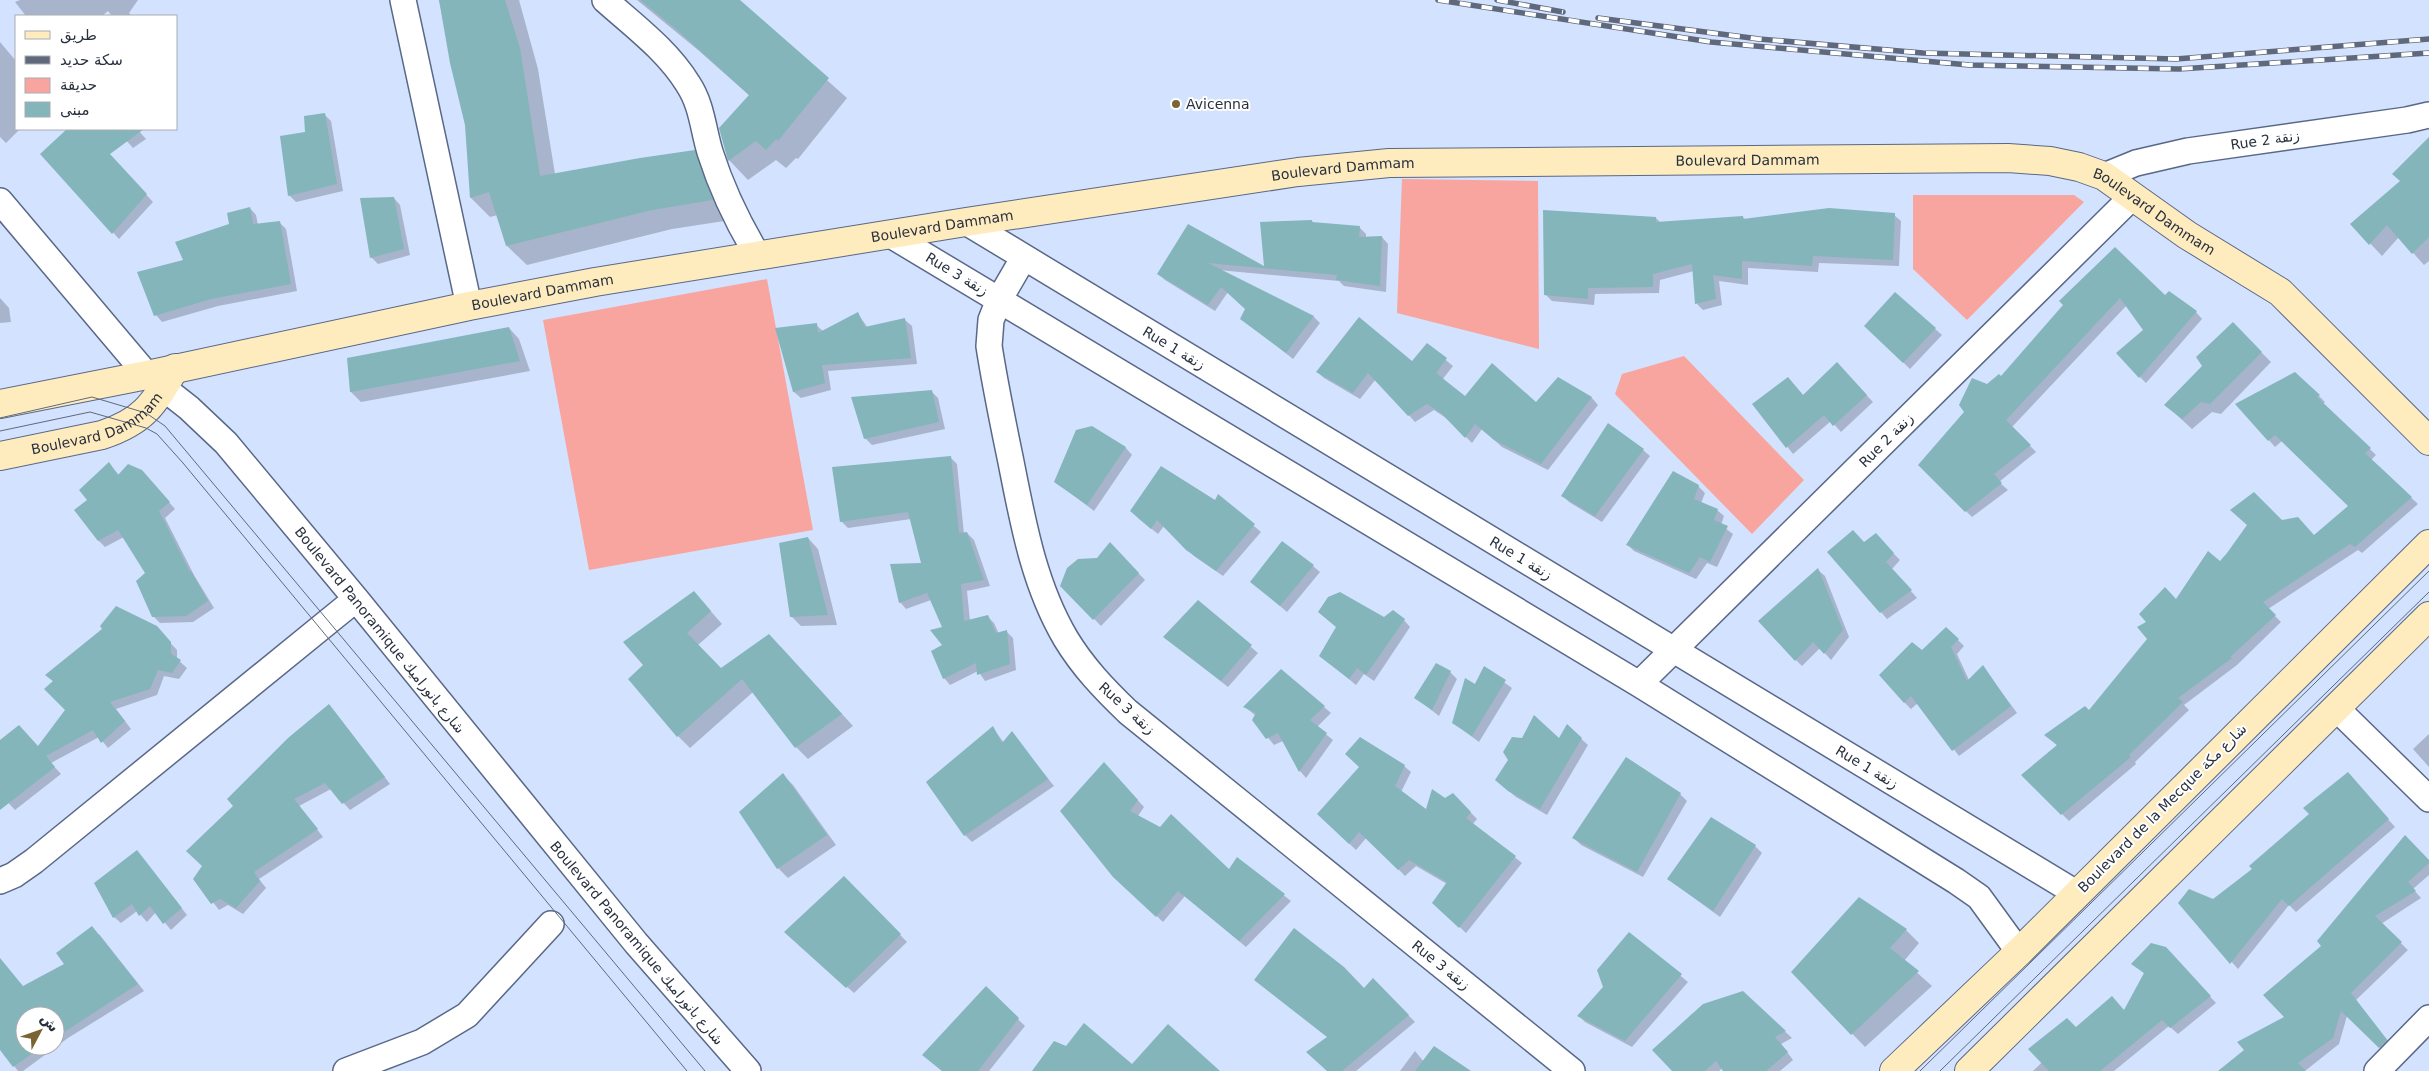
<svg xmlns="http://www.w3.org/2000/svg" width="2429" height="1071" viewBox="0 0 2429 1071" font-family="'DejaVu Sans','Noto Sans Arabic',sans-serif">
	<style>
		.green { fill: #f8a59f }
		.shadow { fill: #0003; fill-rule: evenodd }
		.building { fill: #84b5ba }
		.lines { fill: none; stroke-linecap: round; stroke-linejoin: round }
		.street-casing { stroke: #596887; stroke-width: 28 }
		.secondary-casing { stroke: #596887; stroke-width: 30 }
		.street { stroke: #fff; stroke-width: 25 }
		.secondary { stroke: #feecbf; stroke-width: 28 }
		.tram { stroke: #5f697b; stroke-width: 1 }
		.rail-casing { stroke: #5f697b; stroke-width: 5.5 }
		.rail { stroke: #fff; stroke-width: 4; stroke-dasharray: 11; stroke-linecap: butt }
		.poi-dot { fill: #7b6434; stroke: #fff; stroke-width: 2 }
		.labels { text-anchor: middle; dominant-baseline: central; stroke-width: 4; stroke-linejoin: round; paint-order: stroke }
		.poi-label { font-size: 14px; fill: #29303e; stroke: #fff; text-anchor: start }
		.street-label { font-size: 14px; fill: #29303e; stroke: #fff }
	</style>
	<rect width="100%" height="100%" fill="#d3e2fe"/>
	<!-- green -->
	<path class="green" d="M1402 179 1538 181 1539 349 1397 313Z
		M1913 195H2074L2084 202 1967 320 1913 269Z
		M767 279 813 530 589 570 543 320Z
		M1684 356 1804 480 1752 534 1615 394 1622 374Z"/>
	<!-- shadow -->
	<path class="shadow" d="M20 0H138L129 13 132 16H112L108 11 102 16H26L15 2Z
		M439 0H519L538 69 555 174 694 152 714 171 731 220 672 229 527 265 507 246 498 215 490 217 471 198 466 125Z
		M637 0H737L847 98 798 159 796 158 786 168 776 160 748 180 729 160 720 128 750 96 698 50Z
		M0 42 16 61V129H20L6 143 0 137Z
		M324 114 331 121 343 191 296 202 289 195Z
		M69 129 125 172 153 202 119 239 42 154Z
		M116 129H137L146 139 133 148Z
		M2429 139V261L2424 265 2399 237 2382 256 2352 224 2401 181Z
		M394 198 400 205 410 255 378 264 371 257Z
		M250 208 256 215 258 225 280 223 286 229 297 291 218 306 162 322 156 315 185 261Z
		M1894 215 1901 221 1899 266 1819 263 1818 272 1748 268V285L1719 281 1722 305 1703 310 1697 304 1694 271 1660 280 1659 293 1595 294 1594 305 1552 301 1545 294 1656 218 1661 223 1743 217 1746 220Z
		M1312 221 1315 224 1360 228 1366 234V238L1382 237 1388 244 1386 292 1344 286 1339 281 1218 270 1314 317 1320 323 1293 359 1241 318 1246 309 1228 292 1215 311 1165 280 1158 274 1188 226 1266 268Z
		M2115 249 2165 296 2196 312 2202 319 2146 383 2140 377 2145 330 2127 305 2012 427 2036 452 1999 482 2008 490 1972 517 1919 465 1988 385 2001 377Z
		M1896 294 1942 335 1910 369 1866 326Z
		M0 298 9 308 11 322 0 323Z
		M858 314 868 328 905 320 912 326 917 364 828 371 831 390 801 398 794 392 777 329 816 325 823 331Z
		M2233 324 2271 362 2221 414 2212 412 2192 429 2166 405 2204 366Z
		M509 328 519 339 530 371 361 402 351 392 348 359Z
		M1428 345 1453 366 1442 380 1465 398 1537 403 1558 378 1592 398 1598 405 1548 470 1502 447 1482 429 1472 443 1449 420 1434 410 1415 422 1376 379 1360 399 1324 378 1317 372 1413 362Z
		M1843 370 1873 402 1841 432 1831 421 1793 454 1754 404 1794 385 1804 396Z
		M931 391 938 398 945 429 872 445 865 438Z
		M2319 396 2325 402 2323 404 2376 455 2371 460 2418 504 2362 553 2358 550 2268 609 2281 622 2237 665 2184 705 2189 710 2135 762 2136 764 2069 821 2023 775 2058 746 2046 735 2089 712 2149 639 2177 601 2220 563 2281 521 2315 537 2349 506 2282 441 2275 447 2237 404Z
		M1092 427 1126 448 1132 455 1094 511 1056 482Z
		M1643 450 1650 456 1602 522 1569 502 1563 496Z
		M951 458 957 464 964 534 967 533 974 540 990 586 967 591 970 621 987 616 994 623 999 634 1007 632 1013 638 1016 670 985 681 978 671 950 685 944 678V628L931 600 906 609 900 602 922 564 911 519 848 528 841 521Z
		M109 464 119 475 149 479 175 509 165 518 194 575 214 608 193 622 160 623 153 616 147 573 124 537 105 547 98 540 89 500Z
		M1698 486 1705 493 1701 503 1717 510 1724 516 1721 525 1733 534 1717 567 1707 563 1696 579 1634 551 1628 545Z
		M1219 496 1261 532 1223 576 1194 556 1164 526 1158 534 1138 518 1216 501Z
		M808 538 818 549 837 625 801 626 791 616Z
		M1882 542 1900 560 1892 569 1917 598 1887 619 1881 612 1864 543Z
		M1110 544 1145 580 1101 626 1062 586 1097 559Z
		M1313 566 1320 572 1287 612 1252 582Z
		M1818 570 1825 576 1849 637 1831 660 1820 648 1802 666 1796 660Z
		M694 592 722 624 698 645 721 669 781 647 853 726 808 759 796 747 753 692 690 748 678 736 645 665Z
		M1198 602 1258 653 1228 687 1164 637Z
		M1385 619 1404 620 1410 627 1374 681 1364 674 1356 685 1321 656Z
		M1946 628 1964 646 1957 654 1969 680 1983 667 2017 713 1959 756 1918 703 1911 709 1904 702 1922 651Z
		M163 635 177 650V659L187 668 179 679 164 676 157 695 116 709 131 729 108 748 99 737 51 763 61 774 15 810 0 794V742L38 748 66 709 54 682 46 675Z
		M1484 668 1512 688 1479 742 1453 723Z
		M1281 670 1331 713 1317 727 1333 740 1306 778 1300 771 1283 741 1274 745 1253 720 1256 716 1245 707Z
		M1450 672 1457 679 1439 716 1416 698Z
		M335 712 390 784 350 810 331 789 299 806 323 837 259 879 266 888 243 914 228 905 219 910 195 879 235 806Z
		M1567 726 1588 745 1547 815 1516 797 1503 786 1509 760 1559 740Z
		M993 728 1004 743 1012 733 1054 786 972 842 965 835Z
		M2429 734V767L2413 749Z
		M1404 766 1411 772 1401 792 1427 812 1453 794 1477 819 1473 824 1522 863 1466 933 1434 902 1447 884 1416 866 1405 876 1367 837 1356 850 1318 814Z
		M1111 771 1144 807 1138 816 1229 871 1238 859 1291 901 1246 947 1185 896 1163 922 1122 883Z
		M783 775 793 785 836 845 788 878 778 868Z
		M2354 781 2395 827 2296 912 2289 905 2238 969 2180 903 2214 900 2253 869Z
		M1680 794 1687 801 1643 877 1581 845 1574 838Z
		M1755 846 1762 853 1720 917 1668 879Z
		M137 851 187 915 171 930 156 912 147 922 137 911 121 923 114 917Z
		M2429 861V875L2413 889 2421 898 2381 924 2408 950 2356 1000 2393 1047 2387 1054 2347 1016 2339 1044 2305 1071H2230L2286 1017 2264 995Z
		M844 877 907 942 854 993 793 939Z
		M1906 930 1919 943 1904 961 1932 986 1865 1047 1793 972Z
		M1629 933 1688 982 1632 1047 1585 1022 1579 1016 1604 987Z
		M99 934 144 991 68 1038 23 1071H18L0 1048 23 987 66 964ZM25 1016H55V1046H25Z
		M2172 955 2216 1003 2178 1034 2169 1026 2114 1071H2033L2076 1029 2125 1012 2145 974 2133 964Z
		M1373 979 1415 1022 1356 1071H1328V1038Z
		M986 988 1025 1026 989 1071H942L924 1055Z
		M1742 992 1792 1038 1781 1044 1793 1060 1780 1071H1725L1723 1068 1719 1071H1674Z
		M1415 1051 1424 1062 1466 1071H1400Z"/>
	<!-- building -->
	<path class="building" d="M439 0H505L520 48 540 176 640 158 695 150 713 200 652 210 506 246 489 192 470 198 465 125 450 63Z
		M640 0H740L829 78 778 141 776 139 766 150 756 141 728 161 719 128 749 95 677 30Z
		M325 113 337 184 288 196 280 136 305 132 304 116Z
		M67 129H144L110 154 147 194 112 234 40 154Z
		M2429 137V237L2412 254 2387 225 2369 245 2350 224 2400 181 2392 174Z
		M394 197 404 249 370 258 360 198Z
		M250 207 253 224 280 221 291 284 211 299 154 316 137 272 183 260 175 242 229 224 227 213Z
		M1829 208 1895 213 1893 260 1813 256 1812 266 1742 261V279L1713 275 1716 299 1695 304 1692 264 1653 274V287L1588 288V299L1544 295 1543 210 1656 217V222L1743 216V219Z
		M1312 220V222L1360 226 1359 237 1382 236 1380 286 1336 280 1337 275 1208 263 1314 316 1286 353 1240 319 1245 309 1221 287 1208 305 1157 274 1188 224 1264 266 1260 222Z
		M2115 247 2165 295 2169 291 2197 311 2139 378 2116 353 2143 330 2120 298 2006 420 2031 445 1994 474 2002 483 1965 512 1918 465 1964 412 1959 405 1972 378 1987 384 1999 374 2001 376 2063 305 2059 301Z
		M1895 292 1936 328 1903 363 1864 326Z
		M858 312 865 327 905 318 911 358 822 365 825 383 793 392 775 328 817 323 818 333Z
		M1359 317 1412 361 1427 343 1447 358 1436 373 1465 396 1492 363 1536 402 1558 377 1592 397 1541 464 1494 440 1475 424 1465 438 1442 414 1427 404 1408 416 1368 373 1353 393 1316 372Z
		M2233 322 2262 352 2210 404 2201 402 2182 419 2164 405 2202 366 2196 357Z
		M509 327 520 361 350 392 347 358Z
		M1837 362 1867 395 1833 426 1824 415 1786 448 1752 404 1788 377 1803 395Z
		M2295 372 2320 395 2317 397 2371 448 2365 453 2412 497 2355 547 2350 544 2263 602 2276 615 2230 657 2232 658 2178 698 2183 702 2129 755 2131 757 2061 815 2021 775 2057 745 2044 735 2085 706 2089 710 2147 639 2137 627 2146 622 2139 614 2165 587 2176 599 2208 551 2220 561 2227 553 2247 525 2230 510 2254 492 2282 520 2298 517 2314 535 2348 506 2275 435 2268 441 2235 404Z
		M932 390 939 422 864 439 851 397Z
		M1608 423 1644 449 1595 516 1561 496Z
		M1092 426 1126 447 1087 505 1054 482 1076 430Z
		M951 456 959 533 967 532 984 580 961 584 964 621 988 615 996 633 1007 630 1010 664 977 675 976 663 943 679 931 651 942 645 930 630 942 627 927 593 899 603 890 564 921 563 908 512 840 522 832 467Z
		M109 462 118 475 128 464 142 470 170 502 159 511 190 572 191 571 208 601 186 616 152 617 136 581 145 573 118 530 98 541 74 510 87 500 79 490Z
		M1161 466 1215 500 1218 494 1255 524 1216 571 1186 550 1157 520 1151 529 1130 511Z
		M1673 471 1699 485 1694 499 1718 509 1714 520 1728 526 1710 562 1700 557 1689 573 1626 545Z
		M1853 530 1864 542 1876 533 1894 553 1886 562 1912 590 1880 613 1827 552Z
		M808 537 828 615 790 617 779 543Z
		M1282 541 1314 565 1280 606 1250 582Z
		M1110 542 1139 573 1093 620 1060 586 1067 568 1078 559 1097 558Z
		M1818 568 1843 630 1824 654 1813 642 1795 661 1758 621Z
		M694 591 711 611 687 633 721 668 769 634 842 714 795 748 742 679 677 737 628 679 643 665 623 642Z
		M1340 592 1384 617 1393 610 1405 619 1366 675 1357 668 1349 679 1319 656 1336 627 1318 612 1328 597Z
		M1198 600 1252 645 1221 681 1163 637Z
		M116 606 157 626 171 642V654L181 660 172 673 158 670 150 689 110 702 125 721 101 743 93 730 46 756 55 767 0 810V740L19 725 38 746 65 710 44 689 53 681 45 675 102 629 100 626Z
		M1946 627 1959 639 1951 647 1967 681 1983 665 2011 706 1952 751 1911 696 1904 703 1879 675 1912 642 1922 650Z
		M1436 663 1451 671 1432 710 1414 698Z
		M1484 666 1506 680 1472 736 1452 723 1465 678 1475 684Z
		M1281 669 1325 706 1310 720 1327 733 1299 772 1278 733 1266 739 1252 720 1256 713 1243 707Z
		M329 704 385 777 342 804 325 783 294 799 318 829 254 872 260 881 236 908 220 899 211 904 193 879 202 866 186 851 233 806 227 799 288 738Z
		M1534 715 1559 738 1567 724 1582 738 1540 809 1508 791 1495 780 1508 760 1503 752 1512 737 1522 738Z
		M993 726 1002 743 1012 731 1048 779 964 836 926 782Z
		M1360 737 1405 765 1395 786 1426 809 1432 789 1445 798 1453 793 1471 812 1466 818 1516 856 1459 928 1432 903 1447 882 1409 860 1398 870 1359 832 1349 844 1317 814 1359 767 1345 754Z
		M1626 757 1681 793 1637 872 1572 838Z
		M1104 762 1138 800 1130 811 1160 827 1171 814 1229 869 1237 857 1285 894 1239 941 1178 891 1156 917 1113 877 1060 811Z
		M2348 772 2389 819 2289 906 2282 899 2230 964 2178 903 2189 889 2213 899 2252 869 2249 866 2309 814 2303 808Z
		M783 773 827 835 777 869 739 812Z
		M1711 817 1756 845 1713 911 1667 879Z
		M2405 835 2429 860V863L2408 882 2416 891 2375 916 2402 942 2351 993 2387 1040 2379 1048 2341 1011 2333 1038 2298 1063 2306 1071H2218L2244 1050 2237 1042 2284 1017 2263 995 2321 946 2317 941Z
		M137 850 182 908 163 924 150 906 139 916 132 904 113 918 94 883Z
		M844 876 901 934 846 988 784 932Z
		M1859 897 1907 929 1890 948 1919 971 1851 1035 1791 972Z
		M92 926 138 984 55 1038V1016H25V1046H43L13 1067 0 1050V958L23 986 64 964 56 953Z
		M1294 928 1344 967 1364 988 1373 978 1409 1015 1342 1071H1327L1306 1052 1327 1037 1254 980Z
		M1629 932 1682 974 1625 1041 1577 1016 1603 987 1597 970Z
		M2151 943 2166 947 2211 996 2170 1028 2162 1020 2100 1071H2049L2028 1049 2067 1018 2076 1027 2112 996 2124 1010 2144 973 2131 964Z
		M986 986 1019 1018 978 1071H942L922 1055Z
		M1743 991 1786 1031 1775 1037 1788 1052 1766 1071H1723L1716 1061 1705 1071H1672L1652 1050 1703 1004Z
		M1084 1023 1132 1064 1168 1024 1220 1071H1032L1054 1041 1066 1046Z
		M1434 1046 1471 1071H1415Z"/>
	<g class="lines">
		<!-- street casing -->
		<g class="street-casing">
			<path id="street" d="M403 0 469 306
				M605 0C634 26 667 50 688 84 702 105 703 129 710 152 722 190 738 223 758 256
				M2104 176 2136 163 2188 151 2407 120 2429 115
				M0 201 147 375 189 408 226 443 356 599 636 943 748 1071
				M966 222 2076 893
				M889 234 1639 684 1956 881 1979 897 2019 952
				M1024 257 999 300 991 320 989 346C995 385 1003 423 1011 462 1023 523 1034 585 1066 639 1083 667 1104 689 1128 712L1572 1071
				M1639 684 2133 196
				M2336 708 2429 799
				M0 881 14 875 34 861 356 599
				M346 1071 422 1042 467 1015 551 924
				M2377 1071 2429 1018"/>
		</g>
		<!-- secondary casing -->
		<g class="secondary-casing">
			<g id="secondary">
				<path id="s1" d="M0 404 147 375 469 306 595 282 966 222 1298 172 1389 163 2008 158 2050 161 2079 167 2104 176 2187 235 2280 292 2429 441"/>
				<path id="s2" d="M0 456 102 435C144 421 153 405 175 368"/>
				<path d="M1894 1071 2019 952 2429 544"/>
				<path d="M1969 1071 2429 616"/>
			</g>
		</g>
		<!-- street -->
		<use href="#street" class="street"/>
		<!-- secondary -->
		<use href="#secondary" class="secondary"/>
		<!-- tram -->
		<path class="tram" d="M0 418 92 397 146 413 165 426 705 1071
			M0 431 90 412 146 428 157 434 183 463 687 1071
			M1920 1071 2429 571
			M1940 1071 2429 592"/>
		<!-- rail casing -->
		<g class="rail-casing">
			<path id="rail" d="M1438 0 1711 42 1969 65 2179 69 2429 53
				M1497 0 1563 12
				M1598 18 1759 39 1923 53 2176 59 2429 39"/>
		</g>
		<!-- rail -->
		<use href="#rail" class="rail"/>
	</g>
	<!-- markers -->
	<circle class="poi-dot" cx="1176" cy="104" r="5"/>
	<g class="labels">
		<!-- poi labels -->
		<g class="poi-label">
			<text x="1186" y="104">Avicenna</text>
		</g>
		<!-- street labels -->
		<g class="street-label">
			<text transform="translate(2265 140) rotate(-8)">Rue 2 زنقة</text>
			<text stroke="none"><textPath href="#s1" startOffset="1769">Boulevard Dammam</textPath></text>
			<text stroke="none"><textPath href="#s1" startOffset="1364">Boulevard Dammam</textPath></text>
			<text stroke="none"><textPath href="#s1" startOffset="2189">Boulevard Dammam</textPath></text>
			<text stroke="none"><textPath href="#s1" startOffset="959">Boulevard Dammam</textPath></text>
			<text transform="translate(957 274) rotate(31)">Rue 3 زنقة</text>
			<text stroke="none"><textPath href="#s1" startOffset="554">Boulevard Dammam</textPath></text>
			<text transform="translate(1174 348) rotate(31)">Rue 1 زنقة</text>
			<text stroke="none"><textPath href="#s2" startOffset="104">Boulevard Dammam</textPath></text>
			<text transform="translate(1886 440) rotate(-45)">Rue 2 زنقة</text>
			<text transform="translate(1521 558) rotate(31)">Rue 1 زنقة</text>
			<text transform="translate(380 630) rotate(51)">Boulevard Panoramique شارع بانوراميك</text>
			<text transform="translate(1127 708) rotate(42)">Rue 3 زنقة</text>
			<text transform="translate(1867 767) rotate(31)">Rue 1 زنقة</text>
			<text transform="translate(2162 808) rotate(-45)">Boulevard de la Mecque شارع مكة</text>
			<text transform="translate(637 943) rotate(50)">Boulevard Panoramique شارع بانوراميك</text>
			<text transform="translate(1441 965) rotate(39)">Rue 3 زنقة</text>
		</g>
	</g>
	<!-- legend -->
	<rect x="15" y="15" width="162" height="115" fill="#ffffff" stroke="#a9acb2"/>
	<rect x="25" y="31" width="25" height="8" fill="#feecbf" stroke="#a9acb2"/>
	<text x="60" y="40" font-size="15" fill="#29303e">طريق</text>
	<rect x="25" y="56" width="25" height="8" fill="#5f697b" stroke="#a9acb2"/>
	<text x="60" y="65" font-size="15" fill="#29303e">سكة حديد</text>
	<rect x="25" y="78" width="25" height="15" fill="#f8a59f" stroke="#a9acb2"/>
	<text x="60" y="90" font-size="15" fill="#29303e">حديقة</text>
	<rect x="25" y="102" width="25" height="15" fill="#84b5ba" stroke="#a9acb2"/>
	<text x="60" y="115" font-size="15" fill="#29303e">مبنى</text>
	<!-- north arrow -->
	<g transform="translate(40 1031) rotate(49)"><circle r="24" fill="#ffffff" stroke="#a9acb2"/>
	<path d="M0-4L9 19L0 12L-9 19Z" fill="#7b6434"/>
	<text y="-8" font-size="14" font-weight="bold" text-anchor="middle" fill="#29303e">ش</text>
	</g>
</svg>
